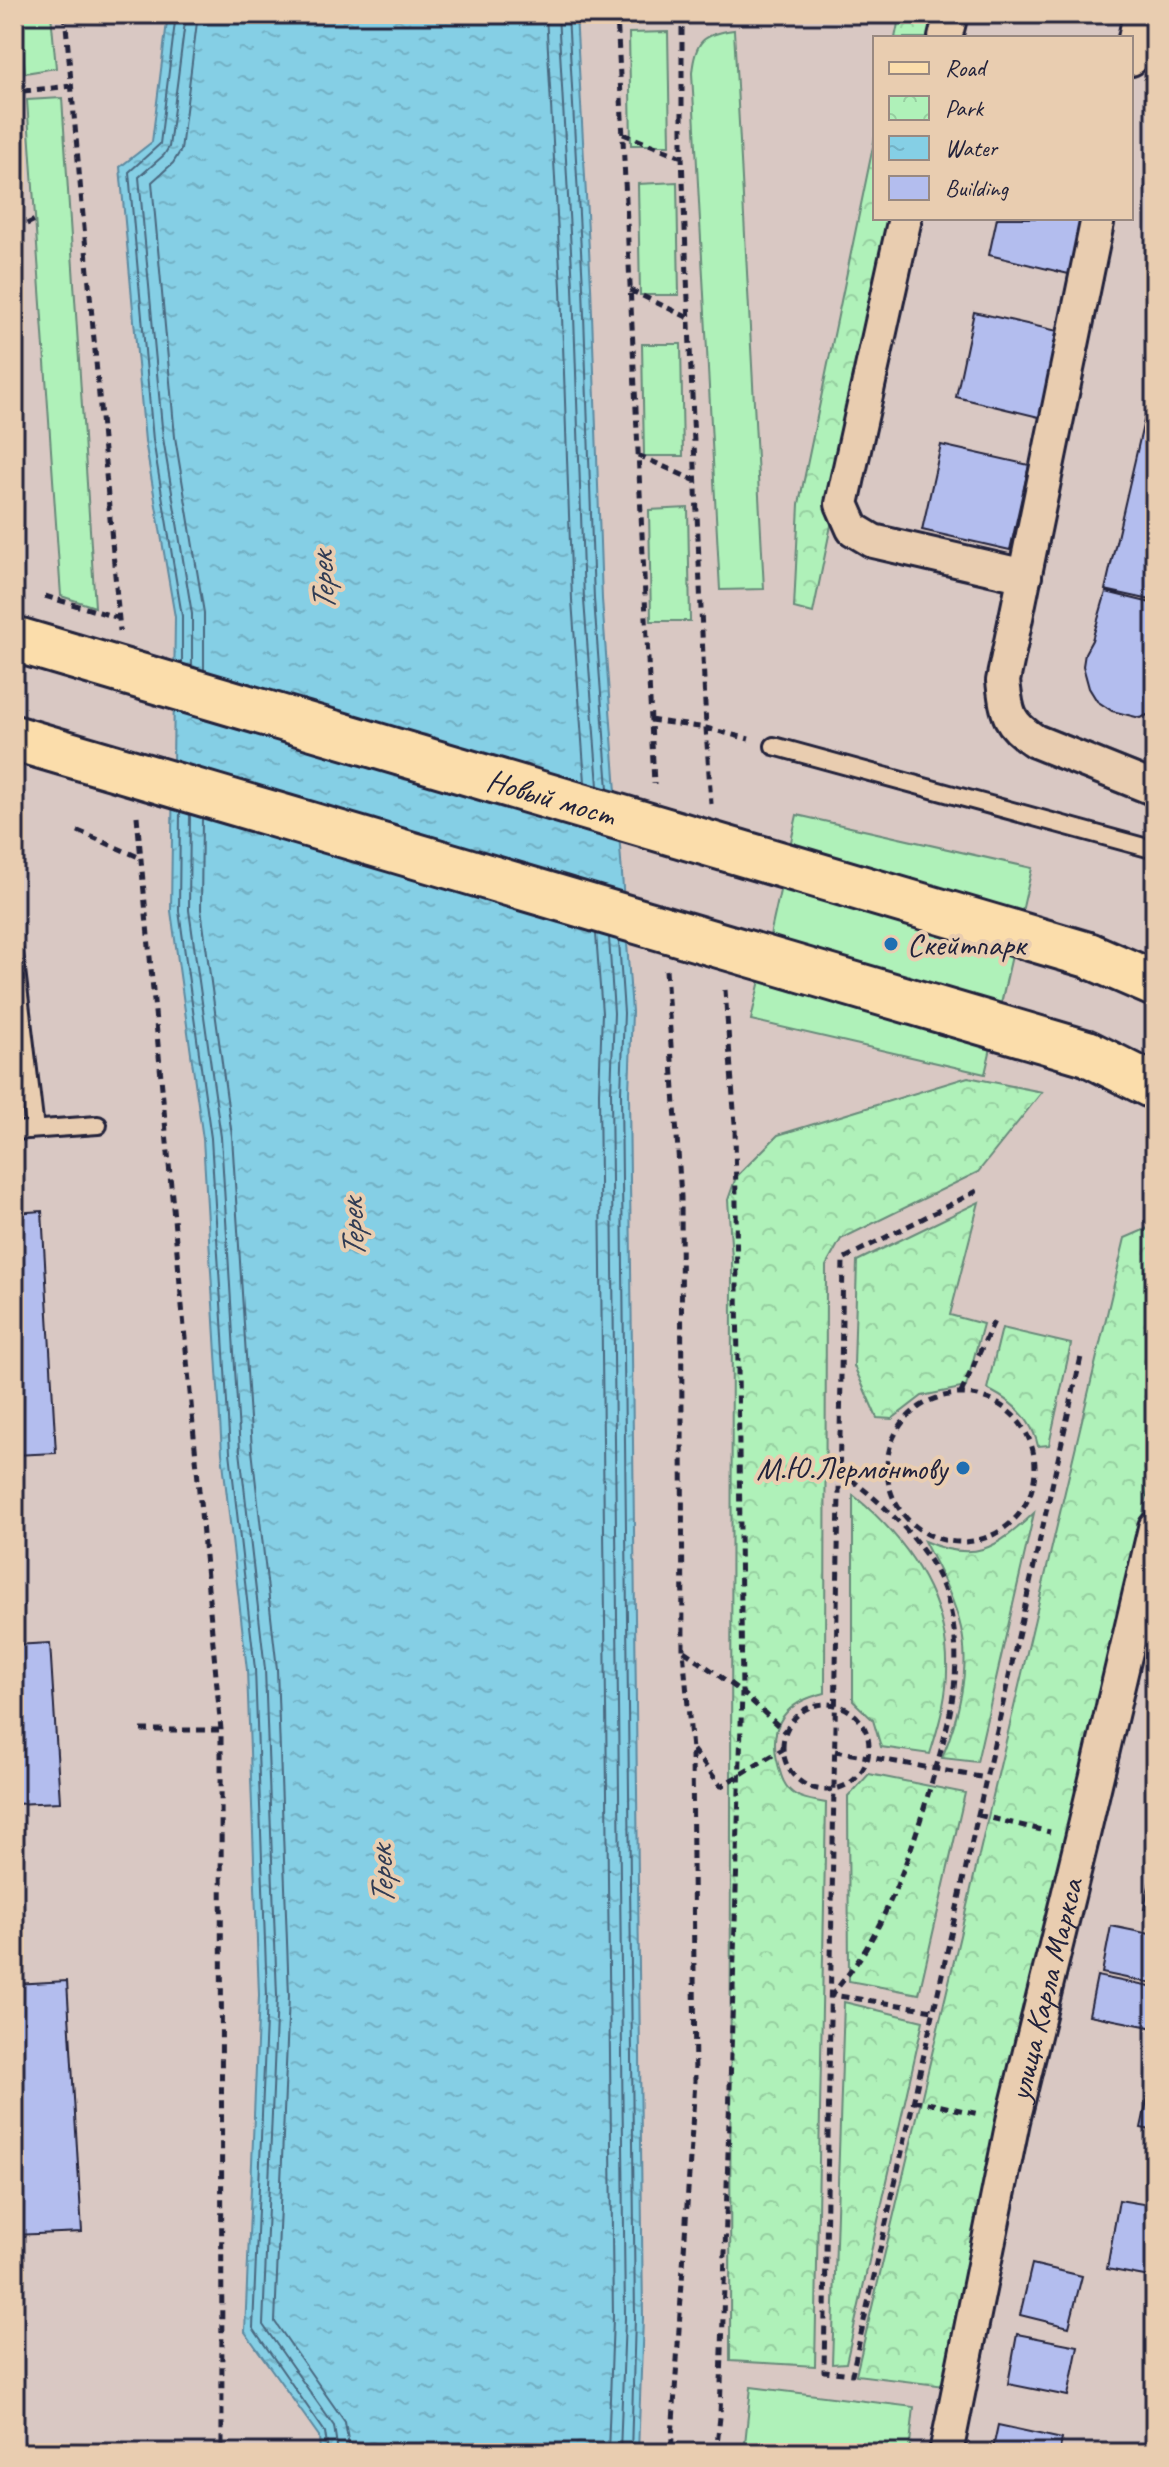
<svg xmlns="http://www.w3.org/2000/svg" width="1169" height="2467" viewBox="0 0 1169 2467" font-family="Caveat,sans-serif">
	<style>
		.grass { fill: #aff1b9; stroke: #688a7a; stroke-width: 2 }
		.park { fill: url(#park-crowns); stroke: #688a7a; stroke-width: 2 }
		.water { fill: url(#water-ripples); stroke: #5d8aa1; stroke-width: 2 }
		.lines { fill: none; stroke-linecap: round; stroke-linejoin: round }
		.shore { stroke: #4a677f; stroke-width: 2 }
		.building { fill: #b3bdee; stroke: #22223b; stroke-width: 2 }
		.service-casing { stroke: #22223b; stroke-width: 22 }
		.minor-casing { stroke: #22223b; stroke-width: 38 }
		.primary-casing { stroke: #22223b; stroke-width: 50 }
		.path { stroke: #22223b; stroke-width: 5; stroke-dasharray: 8 6; stroke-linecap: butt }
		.service { stroke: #e9cdb0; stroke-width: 16 }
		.minor { stroke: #e9cdb0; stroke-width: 32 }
		.primary { stroke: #fbddab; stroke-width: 44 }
		.primary-bridge-casing { stroke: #22223b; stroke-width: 50; stroke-linecap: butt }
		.primary-bridge { stroke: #fbddab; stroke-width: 44 }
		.poi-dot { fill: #1f6fb2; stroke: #e9cdb0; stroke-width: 3 }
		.labels { text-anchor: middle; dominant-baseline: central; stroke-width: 8; stroke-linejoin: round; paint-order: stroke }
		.street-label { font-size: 32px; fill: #22223b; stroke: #e9cdb0 }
		.poi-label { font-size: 32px; fill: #22223b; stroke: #e9cdb0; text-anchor: start }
		.water-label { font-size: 34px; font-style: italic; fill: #313c54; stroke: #e9cdb0 }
	</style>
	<defs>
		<pattern id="park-crowns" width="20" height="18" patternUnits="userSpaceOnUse" patternTransform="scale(2)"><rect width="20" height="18" fill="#aff1b9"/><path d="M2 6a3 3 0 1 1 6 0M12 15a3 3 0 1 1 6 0" fill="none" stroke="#96cea0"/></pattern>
		<pattern id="water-ripples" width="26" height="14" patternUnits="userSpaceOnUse" patternTransform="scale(2)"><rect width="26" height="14" fill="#85cfe5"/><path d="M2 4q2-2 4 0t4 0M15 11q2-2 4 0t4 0" fill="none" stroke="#73b1c5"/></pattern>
	</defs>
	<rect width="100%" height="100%" fill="#d9c8c3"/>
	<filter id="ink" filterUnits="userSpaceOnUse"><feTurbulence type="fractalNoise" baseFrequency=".0125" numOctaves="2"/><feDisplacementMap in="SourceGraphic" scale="16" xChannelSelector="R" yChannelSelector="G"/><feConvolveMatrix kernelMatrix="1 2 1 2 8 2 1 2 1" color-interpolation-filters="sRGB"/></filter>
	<g filter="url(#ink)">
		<!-- grass -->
		<path class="grass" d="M20 14H51L56 68 25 73Z
			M734 30 764 589 720 590 692 73C695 41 703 34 734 30Z
			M668 32 670 145H631L629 33Z
			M62 98 95 607 61 596 27 100Z
			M677 182 679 295H640L638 184Z
			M642 344H681L683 456H644Z
			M688 508 690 621H651L649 510Z
			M797 815 1032 868 985 1074 751 1020Z
			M751 2387 914 2407 909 2453H871L806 2445 805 2453H744Z"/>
		<!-- park -->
		<path class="park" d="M900 14H935L930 38H895Z
			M875 137V218H894L813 613 794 608 799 504Z
			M968 1077 1042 1092 978 1172 841 1239 826 1266 825 1693C786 1702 767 1724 778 1764 781 1776 784 1788 796 1795 804 1800 816 1801 826 1803L815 2366 730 2361 732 1258 728 1200 736 1177 778 1135Z
			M979 1202 950 1315 983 1324 966 1387 922 1396 892 1419 877 1418 854 1366 857 1261Z
			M1155 1220V1460L945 2386 856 2375 1125 1238 1153 1226Z
			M1002 1328 1071 1344 1049 1445 1038 1446C1032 1419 1012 1401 987 1389Z
			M853 1495C918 1548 961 1619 943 1706 940 1722 935 1738 930 1754L881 1747 873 1720 853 1701Z
			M1034 1513 977 1762 942 1758C958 1719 971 1669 961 1628 954 1597 938 1569 924 1541 974 1563 996 1549 1034 1513Z
			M869 1774 965 1793 919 1994 849 1981 848 1797Z
			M844 2002 923 2021 846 2363 832 2364Z"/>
		<!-- water -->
		<path class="water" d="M168 14H576L591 286 602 599 632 1012 629 1092 643 2318 638 2453H320L319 2436 245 2332 259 1995 247 1670 222 1453 203 1139 171 911 175 617 145 441 120 167 152 142Z"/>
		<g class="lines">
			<!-- shore -->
			<path class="shore" d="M176 14 160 144 129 172 153 440 182 616V663
				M186 14 169 147 164 155 139 177 163 438 192 614V666
				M198 14 181 150 173 163 152 182 175 437 204 613V670
				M546 14 561 288 572 600 585 782
				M558 14 573 287 584 600 598 786
				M568 14 583 287 594 599 608 789
				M180 812 179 911 211 1138 230 1452 255 1669 267 1996 253 2328 325 2432 328 2453
				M190 815 189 910 221 1137 240 1451 265 1669 277 1996 263 2325 334 2426 338 2453
				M202 818 201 909 232 1136 252 1450 277 1669 289 1996 275 2322 345 2422 350 2453
				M596 934 602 1013 599 1092 613 2318 608 2453
				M609 938 614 1013 611 1092 625 2318 620 2453
				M619 941 624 1013 621 1092 635 2318 631 2453"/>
		</g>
		<!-- building -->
		<path class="building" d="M997 218H1089L1077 276 989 255Z
			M974 312 1062 332 1043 418 956 397Z
			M1155 373V601L1105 590Z
			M941 445 1029 465 1010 550 922 530Z
			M1106 592 1155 604V712L1140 718 1112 711 1097 701 1089 688 1083 666 1085 653 1092 640Z
			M42 1211 56 1453 14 1455V1213Z
			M50 1643 60 1802 14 1804V1645Z
			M1152 1872H1155V1911L1144 1909Z
			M1111 1926 1155 1935V1984L1102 1973Z
			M1097 1976 1155 1988V2028L1089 2015Z
			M67 1981 82 2232 14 2235V1984Z
			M1155 2064V2131L1141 2128Z
			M1119 2200 1155 2206V2278L1107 2269Z
			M1032 2264 1082 2276 1069 2327 1020 2315Z
			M1017 2334 1078 2346 1068 2396 1008 2384Z
			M998 2425 1062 2439 1059 2453H992Z"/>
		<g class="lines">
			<!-- service casing -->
			<g class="service-casing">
				<path id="service" d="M774 746 1155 850
					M14 953 35 1129
					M14 1131 98 1125"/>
			</g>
			<!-- minor casing -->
			<g class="minor-casing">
				<g id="minor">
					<path d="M945 38 951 14"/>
					<path d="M1131 59 1140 14"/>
					<path d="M905 218 842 504 853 529 873 541 1025 576"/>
					<path d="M1098 218 1003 681C1007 713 1007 723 1035 741L1155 789"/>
					<path id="s1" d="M946 2453 1013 2121 1082 1839 1155 1528"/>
				</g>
			</g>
			<!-- primary casing -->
			<g class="primary-casing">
				<path id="primary" d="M1088 955 1155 984
					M1087 1053 1155 1087"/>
			</g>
			<!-- path -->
			<path class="path" d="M65 14 120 631
				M617 14 654 784
				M682 14V157L706 728 711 804
				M23 91 72 86
				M623 134 682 157
				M14 230 35 220
				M630 290 689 318
				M638 455 696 481
				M45 596 119 618
				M650 720 706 728 749 739
				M137 816 221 1730 222 2453
				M78 831 141 858
				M666 970 681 1197 683 1650 692 1750 695 2081 671 2453
				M977 1191 843 1259 824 2371 852 2374 1081 1357
				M961 1393 995 1319
				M887 1468a74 74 0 1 1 148 0a74 74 0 1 1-148 0Z
				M840 1471C882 1502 929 1544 946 1595 969 1666 947 1730 927 1798 912 1849 894 1900 868 1945 858 1963 844 1979 832 1995L933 2010
				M684 1651 742 1692 785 1732
				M783 1747a43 43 0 1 1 86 0a43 43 0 1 1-86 0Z
				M141 1730H221
				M693 1750 721 1786 783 1749
				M835 1751 986 1778
				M978 1815 1050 1832
				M913 2100 979 2114
				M716 2453 720 2417 742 1692 735 1124 725 990"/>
			<!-- service -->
			<use href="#service" class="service"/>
			<!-- minor -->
			<use href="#minor" class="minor"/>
			<!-- primary -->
			<use href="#primary" class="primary"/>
			<!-- primary-bridge casing -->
			<g class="primary-bridge-casing">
				<g id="primary-bridge">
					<path id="s2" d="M14 639 1088 955"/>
					<path d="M14 738 1087 1053"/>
				</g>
			</g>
			<!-- primary-bridge -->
			<use href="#primary-bridge" class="primary-bridge"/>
		</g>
	</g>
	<!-- markers -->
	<g class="poi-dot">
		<circle cx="891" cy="944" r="8"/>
		<circle cx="963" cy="1468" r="8"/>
	</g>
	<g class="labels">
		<!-- street labels -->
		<g class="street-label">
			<text stroke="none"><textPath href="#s2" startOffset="560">Новый мост</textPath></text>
			<text stroke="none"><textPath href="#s1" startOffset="474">улица Карла Маркса</textPath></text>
		</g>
		<!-- poi labels -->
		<g class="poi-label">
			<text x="907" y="944">Скейтпарк</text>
			<text x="947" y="1468" text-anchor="end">М.Ю.Лермонтову</text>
		</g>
		<!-- water labels -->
		<g class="water-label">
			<text transform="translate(322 582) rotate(-93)">Терек</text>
			<text transform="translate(352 1229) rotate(-93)">Терек</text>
			<text transform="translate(381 1876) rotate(-93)">Терек</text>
		</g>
	</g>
	<!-- margin -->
	<rect width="1169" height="2467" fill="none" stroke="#e9cdb0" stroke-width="48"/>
	<rect x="24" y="24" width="1121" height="2419" fill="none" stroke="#22223b" stroke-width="3" filter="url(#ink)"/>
	<!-- legend -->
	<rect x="873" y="36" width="260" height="184" fill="#e9cdb0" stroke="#998981" stroke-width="2"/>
	<rect x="889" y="62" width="40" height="12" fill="#fbddab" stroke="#998981" stroke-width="2"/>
	<text x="945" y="76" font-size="24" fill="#22223b">Road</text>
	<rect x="889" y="96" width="40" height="24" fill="url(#park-crowns)" stroke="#998981" stroke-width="2"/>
	<text x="945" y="116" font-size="24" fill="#22223b">Park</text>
	<rect x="889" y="136" width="40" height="24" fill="url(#water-ripples)" stroke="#998981" stroke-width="2"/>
	<text x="945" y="156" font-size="24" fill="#22223b">Water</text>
	<rect x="889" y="176" width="40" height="24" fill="#b3bdee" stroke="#998981" stroke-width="2"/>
	<text x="945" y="196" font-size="24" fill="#22223b">Building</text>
</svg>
